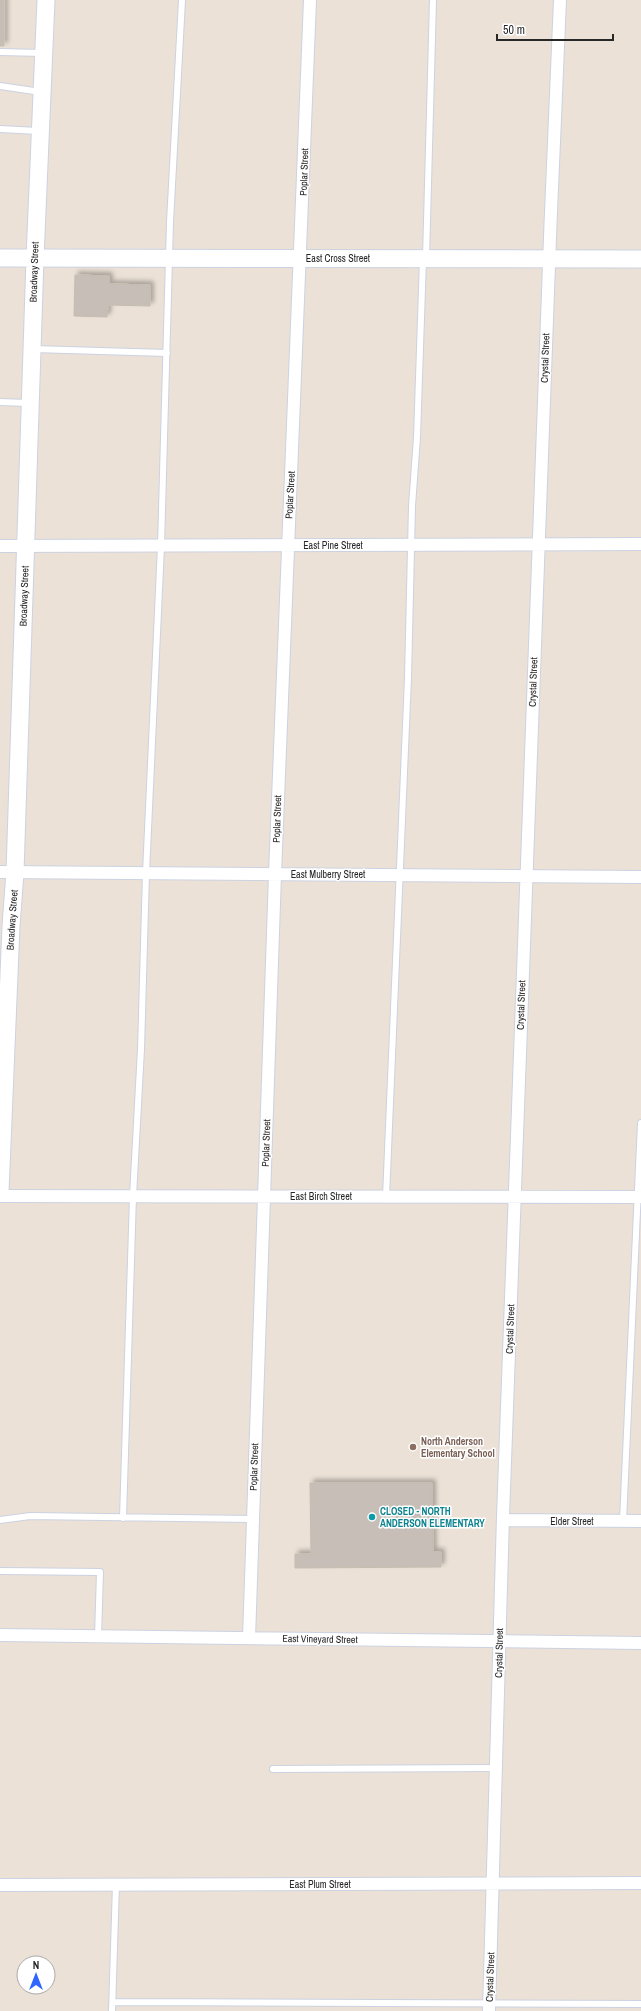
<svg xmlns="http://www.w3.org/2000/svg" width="641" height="2011" viewBox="0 0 641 2011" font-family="'Archivo Narrow',sans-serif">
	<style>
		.building { fill: #c6beb7; stroke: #c6bdb0; filter: url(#shadow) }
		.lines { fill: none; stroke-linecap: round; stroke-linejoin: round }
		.lane-casing { stroke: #ccd2e2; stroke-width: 8 }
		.street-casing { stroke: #ccd2e2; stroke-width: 14 }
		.secondary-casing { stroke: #ccd2e2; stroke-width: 19 }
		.lane { stroke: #fff; stroke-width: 6 }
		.street { stroke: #fff; stroke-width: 12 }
		.secondary { stroke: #fff; stroke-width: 17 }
		.education-dot { fill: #8d6e63; stroke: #fff; stroke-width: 1.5 }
		.culture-dot { fill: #0f9aa8; stroke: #fff; stroke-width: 1.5 }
		.labels { text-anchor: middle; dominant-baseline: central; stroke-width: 3; stroke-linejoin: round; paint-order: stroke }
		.street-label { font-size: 10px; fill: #272727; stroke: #fff }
		.education-label { font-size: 10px; font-weight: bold; fill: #785e54; stroke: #fff; text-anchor: start }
		.culture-label { font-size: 10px; font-weight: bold; fill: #0d838f; stroke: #fff; text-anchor: start }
	</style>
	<defs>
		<filter id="shadow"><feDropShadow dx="3.5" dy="-3.5" stdDeviation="2" flood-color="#0004"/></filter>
	</defs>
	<rect width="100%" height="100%" fill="#ebe1d6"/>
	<!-- building -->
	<path class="building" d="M0 0H4V46H0Z
		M75 275 109 276V284L150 285V306L108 305 107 317 74 316Z
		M310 1483H432L433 1552H441V1567L295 1568V1554H311Z"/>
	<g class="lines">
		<!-- lane casing -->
		<g class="lane-casing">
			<path id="lane" d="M0 52 43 53
				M0 86 41 92
				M0 129 38 131
				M426 258 433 0
				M33 349 167 353
				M0 402 28 403
				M386 1197 408 678 412 506 417 437 423 259
				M123 1518 133 1196 141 1049 146 873 161 546 170 222 182 0
				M0 1520 30 1516 252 1519
				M623 1521 641 1123
				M0 1571 100 1572 98 1636
				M273 1769 497 1768
				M113 2002 641 2004
				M112 2011 116 1884"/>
		</g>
		<!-- street casing -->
		<g class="street-casing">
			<path id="street" d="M0 546 641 544
				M0 872 641 877
				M0 1196 641 1197
				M503 1520 641 1521
				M0 1635 641 1643
				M249 1638 275 874 310 0
				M0 1885 641 1883
				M489 2011C495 1846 497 1681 503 1516 520 1010 538 505 560 0"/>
		</g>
		<!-- secondary casing -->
		<g class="secondary-casing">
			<path id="secondary" d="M0 258 641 259
				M0 1192 11 926 15 872 35 258 46 0"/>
		</g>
		<!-- lane -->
		<use href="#lane" class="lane"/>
		<!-- street -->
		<use href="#street" class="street"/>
		<!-- secondary -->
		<use href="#secondary" class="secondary"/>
	</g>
	<!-- markers -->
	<circle class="education-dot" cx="413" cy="1447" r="4"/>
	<circle class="culture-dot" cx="372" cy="1517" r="4"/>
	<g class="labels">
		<!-- street labels -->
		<g class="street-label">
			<text transform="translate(304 172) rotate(-88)">Poplar Street</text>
			<text x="338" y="258">East Cross Street</text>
			<text transform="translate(34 272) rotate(-88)">Broadway Street</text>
			<text transform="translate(545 358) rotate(-88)">Crystal Street</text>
			<text transform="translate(290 495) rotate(-87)">Poplar Street</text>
			<text x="333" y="545">East Pine Street</text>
			<text transform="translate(24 596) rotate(-88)">Broadway Street</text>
			<text transform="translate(533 682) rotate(-88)">Crystal Street</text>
			<text transform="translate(277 819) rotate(-88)">Poplar Street</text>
			<text x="328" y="874">East Mulberry Street</text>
			<text transform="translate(12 920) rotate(-86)">Broadway Street</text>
			<text transform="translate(521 1005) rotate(-88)">Crystal Street</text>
			<text transform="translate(266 1143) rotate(-88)">Poplar Street</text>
			<text x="321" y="1196">East Birch Street</text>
			<text transform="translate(510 1329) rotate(-88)">Crystal Street</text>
			<text transform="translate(254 1467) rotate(-88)">Poplar Street</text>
			<text x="572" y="1521">Elder Street</text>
			<text transform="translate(320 1639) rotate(1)">East Vineyard Street</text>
			<text transform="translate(499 1653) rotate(-89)">Crystal Street</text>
			<text x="320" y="1884">East Plum Street</text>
			<text transform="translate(490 1977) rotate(-88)">Crystal Street</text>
		</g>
		<!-- education labels -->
		<g class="education-label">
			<text x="421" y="1441">North Anderson<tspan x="421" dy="12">Elementary School</tspan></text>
		</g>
		<!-- culture labels -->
		<g class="culture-label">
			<text x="380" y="1511">CLOSED - NORTH<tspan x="380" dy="12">ANDERSON ELEMENTARY</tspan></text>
		</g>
	</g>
	<!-- north arrow -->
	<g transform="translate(36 1975)"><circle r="19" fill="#ffffff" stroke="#a9a9a9"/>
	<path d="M0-3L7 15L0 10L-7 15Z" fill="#3065ff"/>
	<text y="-6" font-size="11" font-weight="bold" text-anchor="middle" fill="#272727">N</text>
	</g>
	<!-- scale -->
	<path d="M497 34v6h116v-6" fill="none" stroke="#272727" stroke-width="2"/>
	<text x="503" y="34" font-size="12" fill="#272727" stroke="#ffffff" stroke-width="3" paint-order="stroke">50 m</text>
</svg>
